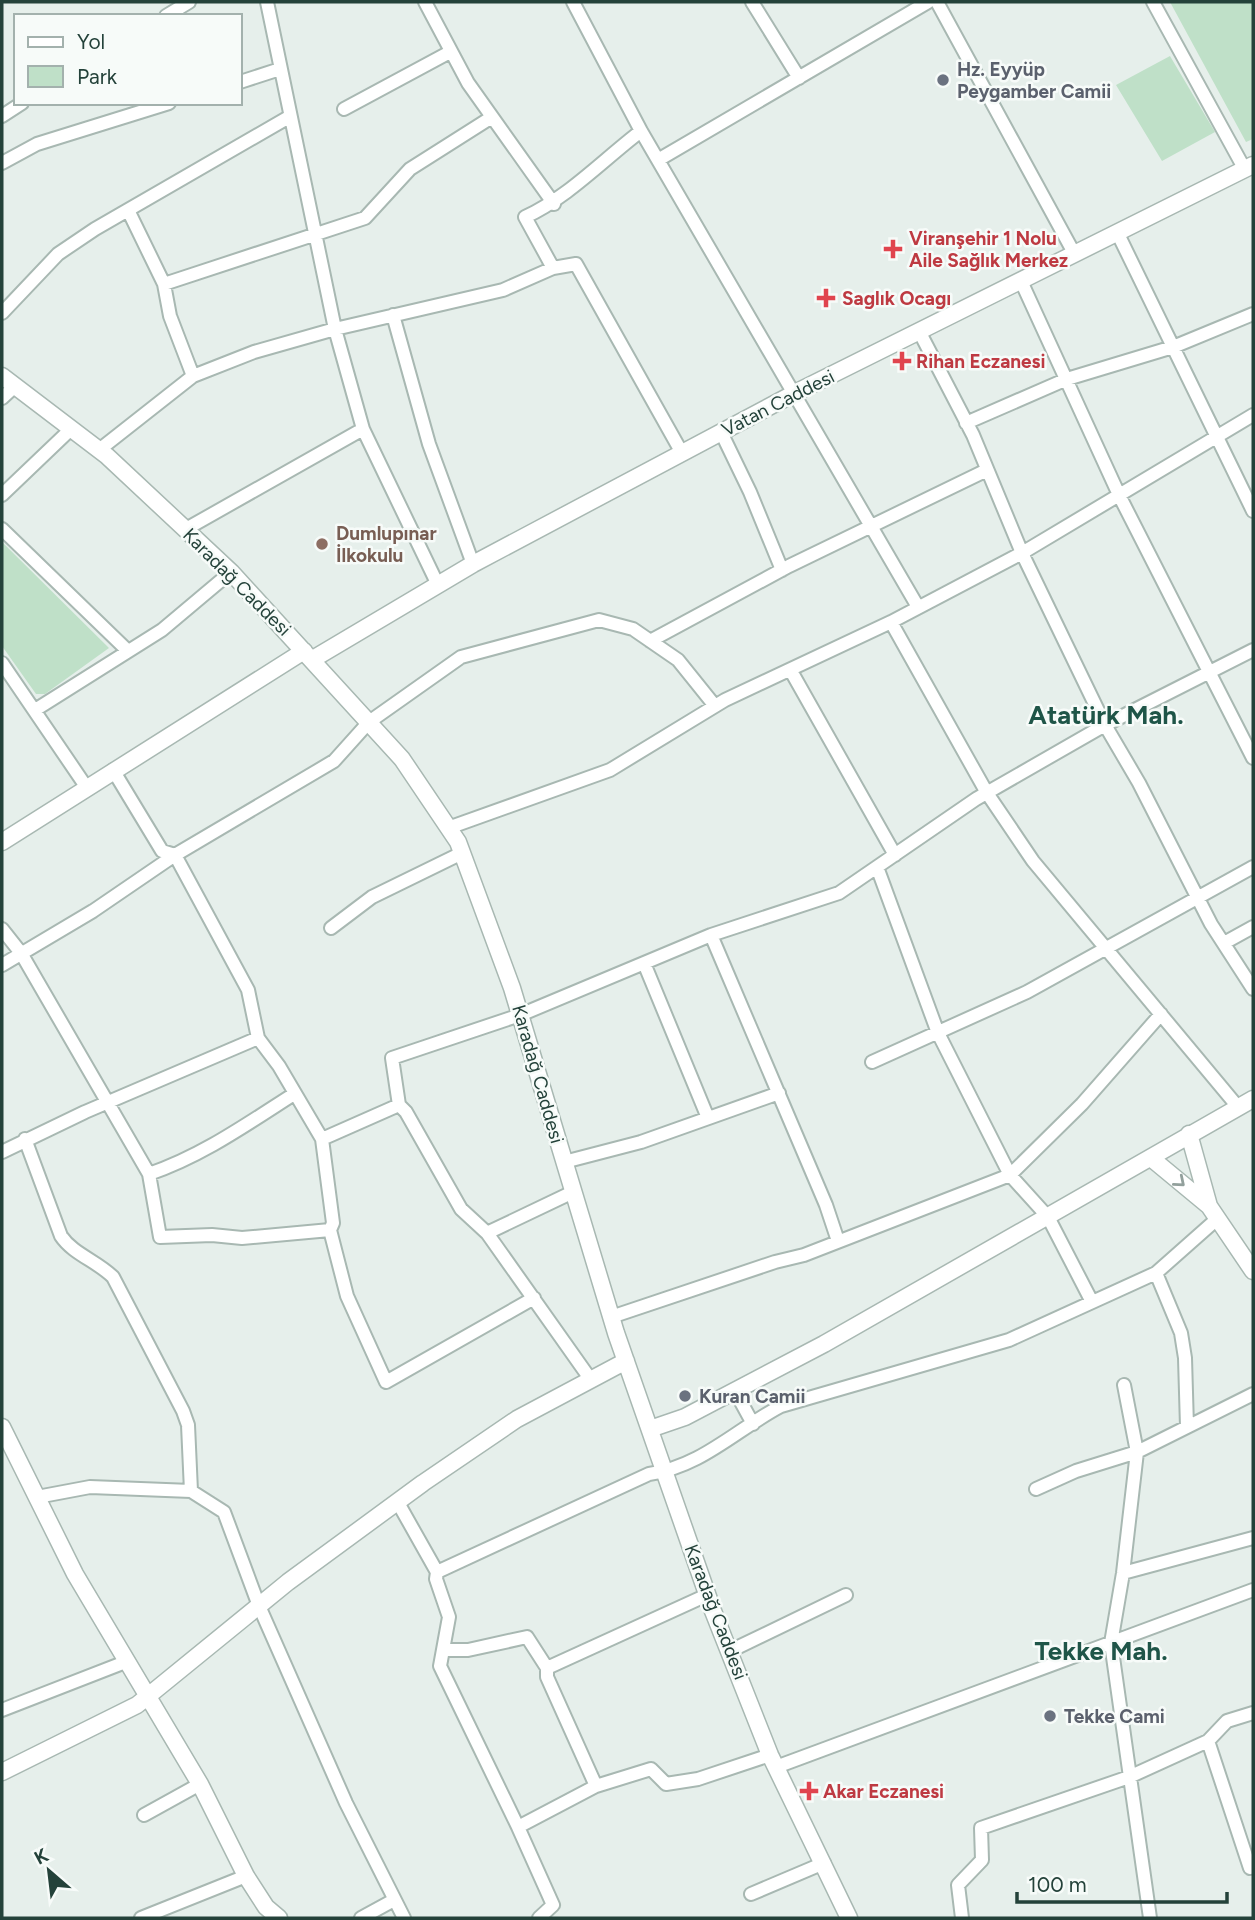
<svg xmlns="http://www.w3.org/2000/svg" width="1255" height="1920" viewBox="0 0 1255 1920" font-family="Figtree,sans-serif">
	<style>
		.green { fill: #bfe0c8 }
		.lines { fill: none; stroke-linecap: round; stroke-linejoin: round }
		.minor-casing { stroke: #a8b8b2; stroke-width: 16 }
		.tertiary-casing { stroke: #a8b8b2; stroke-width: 19 }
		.minor { stroke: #fff; stroke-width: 12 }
		.tertiary { stroke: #fff; stroke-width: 16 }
		.oneway { stroke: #92a09c }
		.worship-dot { fill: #6b7280; stroke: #f7fbf9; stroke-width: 2.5 }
		.health-dot { fill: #e0444e; stroke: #f7fbf9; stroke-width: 2.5 }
		.education-dot { fill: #8d6e63; stroke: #f7fbf9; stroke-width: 2.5 }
		.labels { text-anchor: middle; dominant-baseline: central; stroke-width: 5; stroke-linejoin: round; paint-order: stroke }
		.worship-label { font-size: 19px; font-weight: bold; fill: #5b616d; stroke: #f7fbf9; text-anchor: start }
		.health-label { font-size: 19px; font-weight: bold; fill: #be3a42; stroke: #f7fbf9; text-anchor: start }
		.street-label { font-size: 19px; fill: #24423a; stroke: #f7fbf9 }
		.education-label { font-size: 19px; font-weight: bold; fill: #785e54; stroke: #f7fbf9; text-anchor: start }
		.district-label { font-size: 26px; font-weight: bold; fill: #1f5548; stroke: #f7fbf9 }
	</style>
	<rect width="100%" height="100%" fill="#e6efeb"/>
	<!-- green -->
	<path class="green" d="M1170 2H1253V139L1246 142Z
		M1170 56 1215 132 1162 161 1116 85Z
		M2 542 109 648 45 694H36L2 646Z"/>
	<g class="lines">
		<!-- minor casing -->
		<g class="minor-casing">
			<path id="minor" d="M267 2 335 329 363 429 438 585
				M425 2 468 83 554 204
				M573 2 641 131 918 607
				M752 2 799 78
				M937 2 1074 253
				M1153 2 1244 168
				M166 16 189 2
				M240 82 280 69
				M344 109 450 52
				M2 116 22 103
				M658 160 928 2
				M2 163 37 144 169 103
				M128 210 164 284 170 316 193 376
				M1117 232 1253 511
				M553 268 525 217C567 198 603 160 641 131
				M1021 281 1120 497 1253 758
				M164 284 365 218 410 169 492 117
				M2 313 58 254 95 229 289 117
				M393 315 429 444 473 564
				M919 331 973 435 1022 553 1105 725 1139 783 1211 924 1253 989
				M2 398 15 386
				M966 423 1067 379 1173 347 1253 314
				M721 432 750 492 782 570
				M99 450 193 376 254 352 335 329 503 290 553 268 576 264 682 453
				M2 495 71 429
				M2 529 128 651
				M186 529 363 429
				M891 622 987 793 1033 861 1238 1107
				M650 641 789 566 987 470
				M2 663 87 788
				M791 671 895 855
				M35 710 162 630 231 572
				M113 770 162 851 175 855 248 990 258 1038 279 1066 322 1139 333 1223 330 1230 347 1296 386 1382 534 1298
				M448 828 610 770 725 700 891 622 1022 553 1253 415
				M877 867 938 1033 1010 1175 1048 1217 1091 1300
				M331 928 372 897 462 853
				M2 929 21 953 149 1174 160 1237 212 1235 242 1238 330 1230
				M711 935 826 1205 838 1241
				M1224 943 1253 927
				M644 963 708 1118
				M2 965 93 911 175 855 334 761 369 722 461 657 599 620 633 629 678 660 715 706
				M872 1062 1027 992 1253 867
				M25 1139 61 1236C73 1254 97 1261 113 1277L183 1411 188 1425 191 1491
				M322 1139 399 1105
				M2 1152 85 1112 258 1038
				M564 1162 641 1142 779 1093
				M149 1174C202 1156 247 1124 294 1094
				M487 1233 573 1192
				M1156 1273 1181 1333 1185 1358 1187 1427
				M611 1317 775 1262 804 1255 1010 1175 1082 1104 1161 1014
				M591 1380 487 1233 461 1209 406 1112 399 1105 392 1058 520 1015 711 935 839 893 976 799 1105 725 1253 650
				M1124 1385 1137 1452 1123 1573 1111 1643 1150 1918
				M735 1391 753 1424
				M1036 1489 1076 1471 1137 1452 1253 1394
				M37 1497 90 1487 191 1491 224 1512 259 1606 346 1803 404 1918
				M397 1501 437 1572 436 1579 449 1617 440 1666 518 1827
				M437 1572 649 1474C701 1467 737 1429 781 1406L1009 1340 1156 1273 1217 1219
				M1123 1573 1253 1538
				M444 1650H468L527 1637 547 1668V1677L596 1786
				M730 1651 846 1595
				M547 1668 707 1595
				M2 1710 128 1661
				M776 1767 1253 1590
				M144 1815 200 1784
				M1250 1868 1208 1741 1227 1721 1253 1713
				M751 1894 824 1863
				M141 1918 246 1876
				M361 1918 394 1900
				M539 1918 553 1905 518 1827 596 1786 651 1769 666 1784 698 1779 770 1755
				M962 1918 958 1885 982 1860 981 1828 1129 1777 1208 1741"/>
		</g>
		<!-- tertiary casing -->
		<g class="tertiary-casing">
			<path id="tertiary" d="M2 376 107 456 231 572 402 759 458 842 512 988 616 1333 713 1611 770 1755 849 1918
				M313 659 473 564 795 393 1253 165
				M2 842 304 651
				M1189 1134 1209 1206
				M1151 1158 1209 1206 1253 1271
				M2 1427 75 1574 200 1784 246 1876 266 1907 279 1918
				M650 1429 685 1417 824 1344 1253 1099
				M2 1772 137 1705 288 1582 423 1483 517 1419 626 1361"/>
		</g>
		<!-- minor -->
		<use href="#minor" class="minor"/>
		<!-- tertiary -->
		<use href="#tertiary" class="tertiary"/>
	</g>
	<!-- one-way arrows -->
	<defs><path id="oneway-chevron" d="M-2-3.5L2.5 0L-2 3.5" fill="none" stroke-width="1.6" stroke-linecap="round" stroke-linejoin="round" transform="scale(1.75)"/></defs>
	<use class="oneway" href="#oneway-chevron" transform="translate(1180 1182) rotate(40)"/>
	<!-- markers -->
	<g class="worship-dot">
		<circle cx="943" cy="80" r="7"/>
		<circle cx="685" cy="1396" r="7"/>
		<circle cx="1050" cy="1716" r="7"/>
	</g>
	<g class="health-dot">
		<path d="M889.5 238.5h7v7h7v7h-7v7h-7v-7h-7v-7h7z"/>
		<path d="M822.5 287.5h7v7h7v7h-7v7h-7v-7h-7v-7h7z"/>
		<path d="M898.5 350.5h7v7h7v7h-7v7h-7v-7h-7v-7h7z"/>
		<path d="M805.5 1780.5h7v7h7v7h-7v7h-7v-7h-7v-7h7z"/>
	</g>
	<circle class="education-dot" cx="322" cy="544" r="7"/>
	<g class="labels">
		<!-- worship labels -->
		<g class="worship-label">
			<text x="957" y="69">Hz. Eyyüp<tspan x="957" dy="22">Peygamber Camii</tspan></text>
			<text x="699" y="1396">Kuran Camii</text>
			<text x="1064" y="1716">Tekke Cami</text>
		</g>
		<!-- health labels -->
		<g class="health-label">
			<text x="909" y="238">Viranşehir 1 Nolu<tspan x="909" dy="22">Aile Sağlık Merkez</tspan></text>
			<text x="842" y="298">Saglık Ocagı</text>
			<text x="916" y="361">Rihan Eczanesi</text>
			<text x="823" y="1791">Akar Eczanesi</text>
		</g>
		<!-- street labels -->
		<g class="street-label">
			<text transform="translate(778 403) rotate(-27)">Vatan Caddesi</text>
			<text transform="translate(237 582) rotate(45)">Karadağ Caddesi</text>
			<text transform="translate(538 1074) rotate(74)">Karadağ Caddesi</text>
			<text transform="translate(716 1612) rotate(69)">Karadağ Caddesi</text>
		</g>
		<!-- education labels -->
		<g class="education-label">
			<text x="336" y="533">Dumlupınar<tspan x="336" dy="22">İlkokulu</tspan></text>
		</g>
		<!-- district labels -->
		<g class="district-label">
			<text x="1106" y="715">Atatürk Mah.</text>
			<text x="1101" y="1651">Tekke Mah.</text>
		</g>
	</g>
	<!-- border -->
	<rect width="1255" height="1920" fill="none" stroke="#24423a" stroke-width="7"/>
	<!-- legend -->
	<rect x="14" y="14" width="228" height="91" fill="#f7fbf9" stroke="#a3b1ad" stroke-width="2"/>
	<rect x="28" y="37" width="35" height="10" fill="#ffffff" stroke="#a3b1ad" stroke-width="2"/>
	<text x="77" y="49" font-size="21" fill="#24423a">Yol</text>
	<rect x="28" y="66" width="35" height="21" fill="#bfe0c8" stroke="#a3b1ad" stroke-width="2"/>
	<text x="77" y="84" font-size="21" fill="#24423a">Park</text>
	<!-- north arrow -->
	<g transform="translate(49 1871) rotate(332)" stroke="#f7fbf9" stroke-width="5" paint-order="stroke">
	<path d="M0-5L12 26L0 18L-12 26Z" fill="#24423a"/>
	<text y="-10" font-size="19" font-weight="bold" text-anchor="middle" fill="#24423a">K</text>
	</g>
	<!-- scale -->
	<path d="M1017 1892v10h210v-10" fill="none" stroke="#24423a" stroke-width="3.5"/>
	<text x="1028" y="1892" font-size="21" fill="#24423a" stroke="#f7fbf9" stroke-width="5" paint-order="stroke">100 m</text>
</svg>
